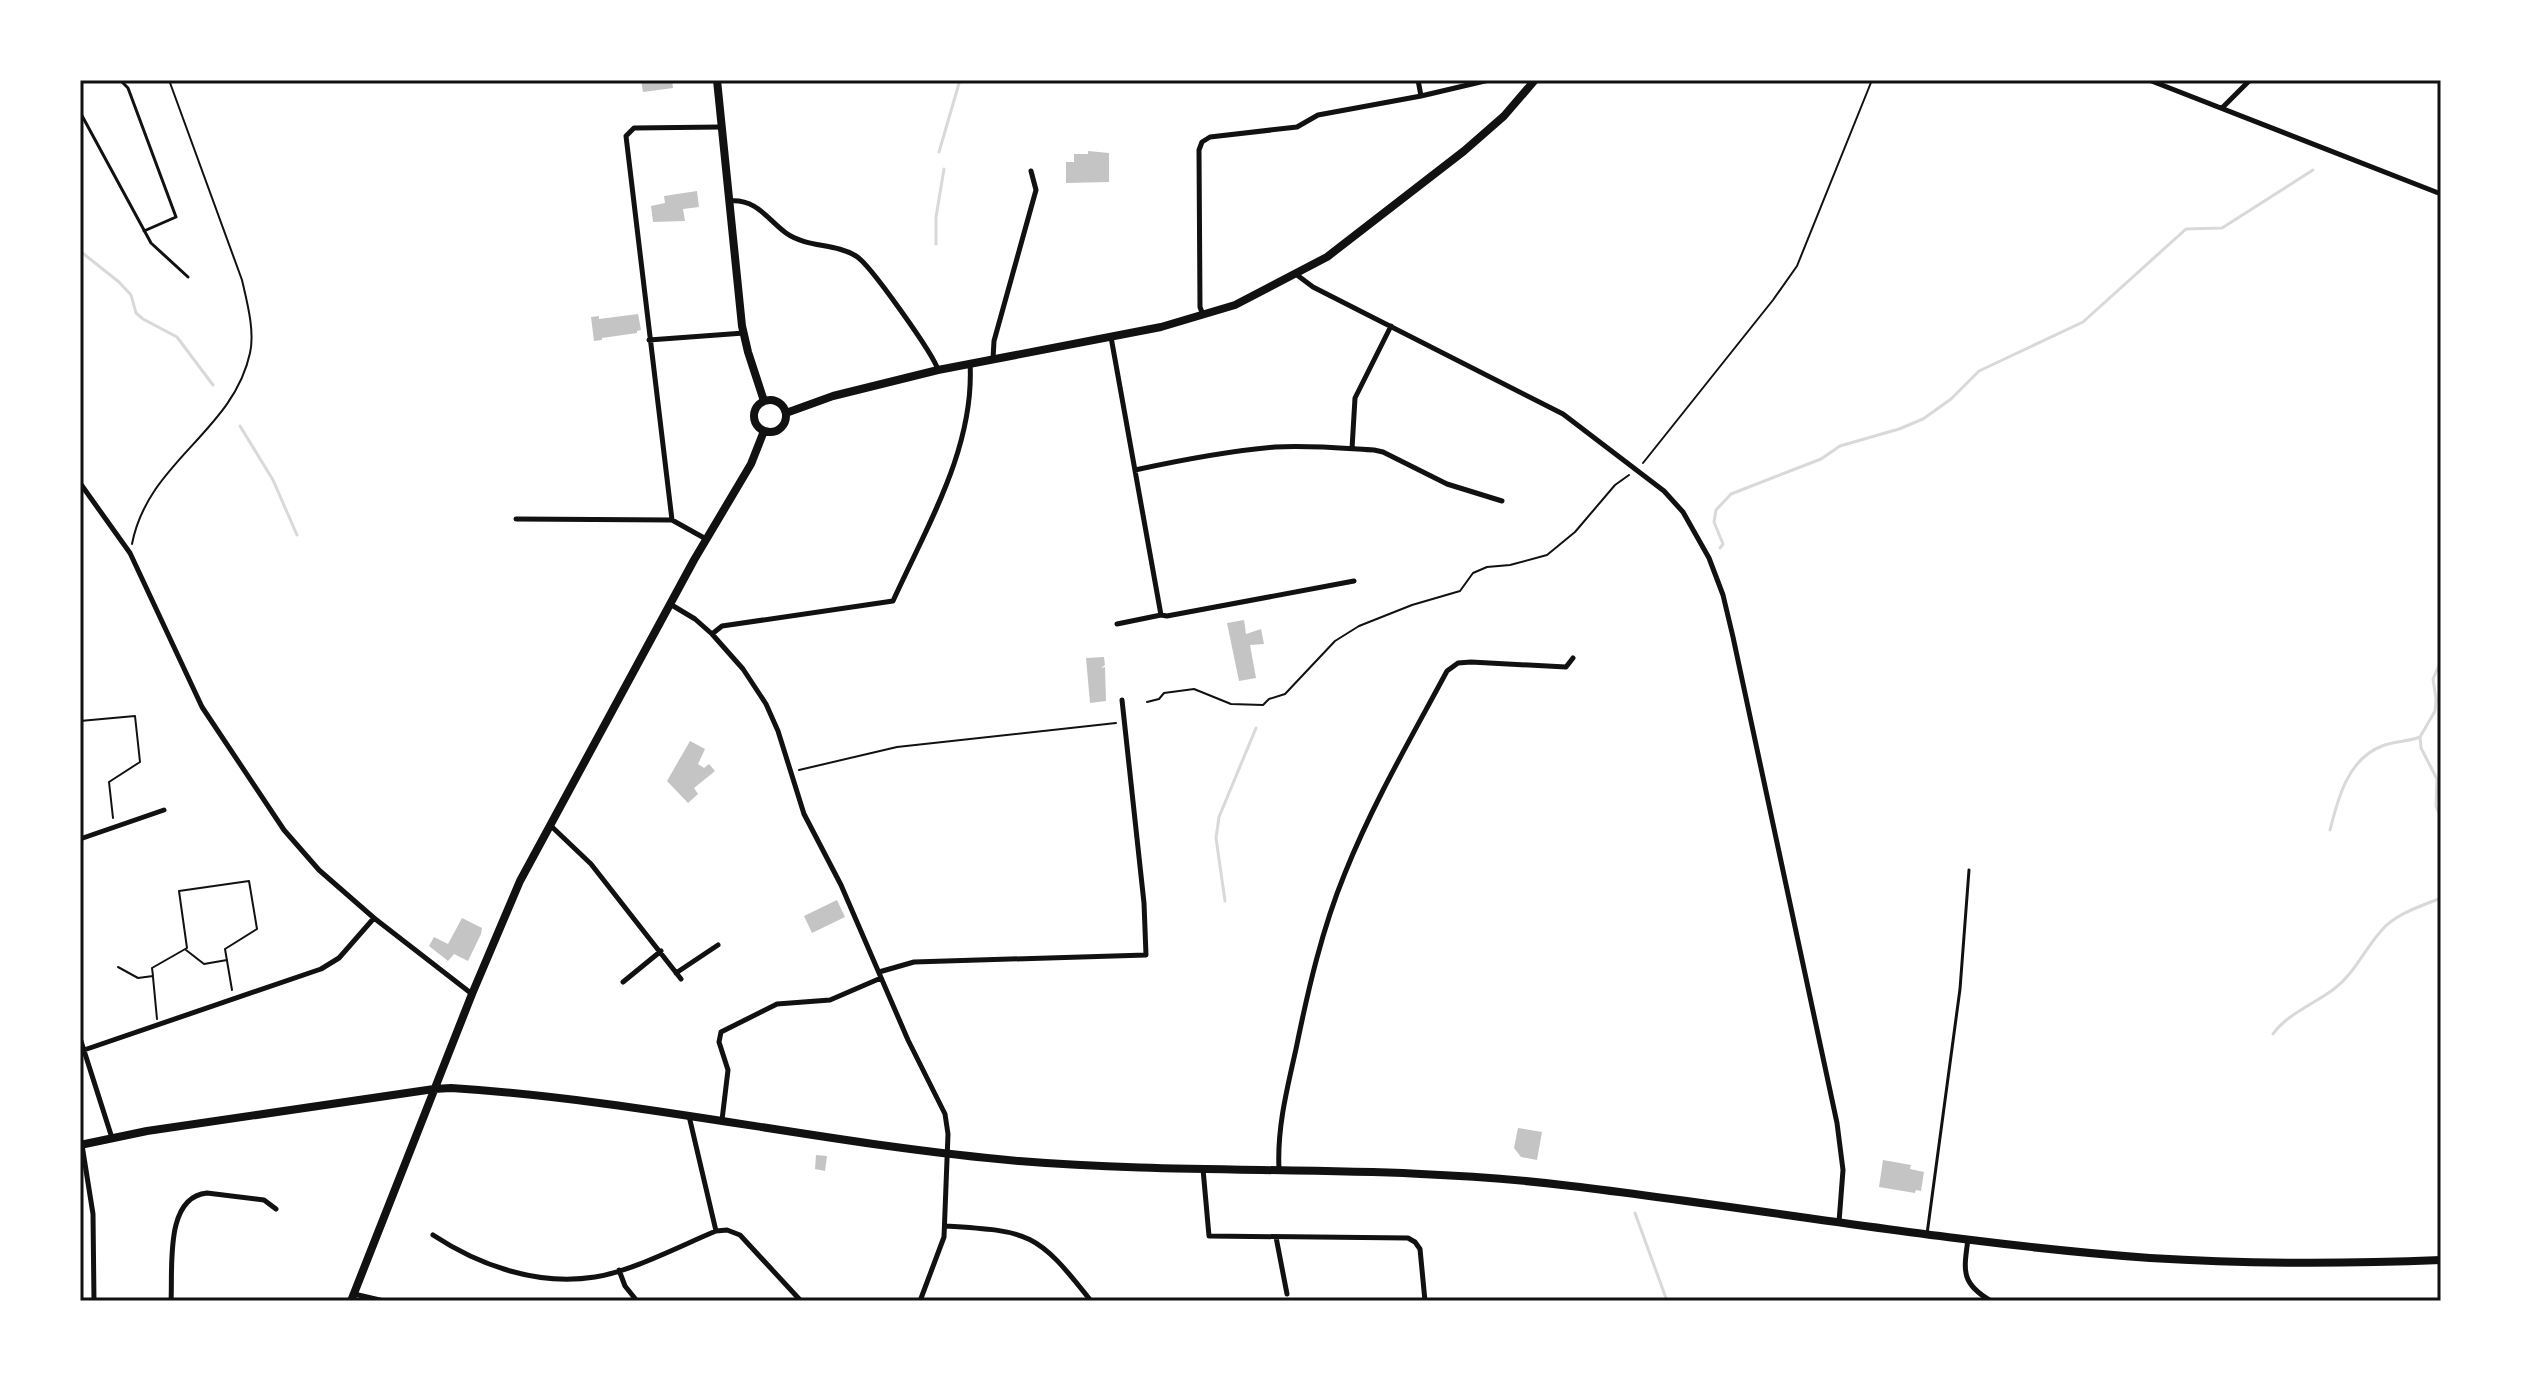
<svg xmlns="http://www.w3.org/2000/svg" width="2521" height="1381" viewBox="0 0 2521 1381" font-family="Figtree,sans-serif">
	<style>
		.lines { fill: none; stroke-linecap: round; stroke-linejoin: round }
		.stream { stroke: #d9d9d9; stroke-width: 3 }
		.building { fill: #c4c4c4 }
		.path { stroke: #111; stroke-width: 2 }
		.service { stroke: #111; stroke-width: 3 }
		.minor { stroke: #111; stroke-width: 5 }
		.secondary { stroke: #111; stroke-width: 8 }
		.neatline { fill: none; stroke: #111; stroke-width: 3 }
	</style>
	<rect width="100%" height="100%" fill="#fff"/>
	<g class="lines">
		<!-- stream -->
		<path class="stream" d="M939 152 960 80
			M936 244V217L944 169
			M80 251 119 282 131 295 136 313 143 319 177 337 213 385
			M240 426 273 480 297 535
			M1720 548 1723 544 1714 522 1716 510 1731 494 1821 459 1840 446 1899 429 1923 419 1951 399 1979 371 2083 322 2186 229 2222 228 2313 170
			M2441 661 2433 679 2436 699 2435 711 2420 737 2421 748 2437 779 2436 806 2441 818
			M2330 830C2338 798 2348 759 2382 746 2394 741 2407 742 2420 737
			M2441 880V892
			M1225 901 1216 838 1219 817 1256 728
			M2273 1034C2287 1014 2314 1004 2334 989 2355 973 2364 950 2381 931 2395 914 2421 906 2441 898
			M1635 1213 1667 1301"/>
	</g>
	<!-- building -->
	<path class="building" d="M641 80H672L673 88 643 92Z
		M1088 151 1109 153V182L1066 183V162H1074V154H1088Z
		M697 191 699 207 683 209 685 221 653 222 651 206 665 203 664 196Z
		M638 314 641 330 637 331V333L602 338V340L594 341 591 317 599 316V319Z
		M1244 620 1246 634 1261 629 1264 644 1250 645 1256 678 1239 681 1227 623Z
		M1104 657 1105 665 1101 668 1105 667 1106 701 1090 703 1086 658Z
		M690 741 705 749 698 764 704 768 709 764 715 771 694 788 698 794 688 803 667 781Z
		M837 900 845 917 812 933 804 916Z
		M462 918 482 928 481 934 468 961 454 954 448 961 429 946 434 937 448 944Z
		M1518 1128 1542 1132 1537 1160 1521 1157 1514 1148Z
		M816 1155 827 1156 825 1171 815 1169Z
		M1883 1160 1911 1165 1910 1169 1924 1172 1921 1191 1916 1190 1915 1193 1879 1187Z"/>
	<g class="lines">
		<!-- path -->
		<path class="path" d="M1643 463 1773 300 1797 266 1872 80
			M132 544C148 461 233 432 250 353 255 331 247 302 242 280L169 80
			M1147 702 1159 699 1164 693 1194 689 1231 704 1263 705 1269 699 1285 694 1335 641 1359 626 1412 605 1460 591 1473 573 1487 567 1510 565 1547 555 1575 532 1615 485 1629 475
			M80 721 135 716 140 762 109 782 113 818
			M799 770 897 747 1116 723
			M186 950 204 964 227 960
			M118 967 138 978 153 976 152 968 187 948 179 891 249 881 257 929 225 949 232 990
			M153 977 157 1019"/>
		<!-- service -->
		<path class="service" d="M120 80 128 88 176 217 144 231
			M80 112 151 243 188 277
			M1927 1234 1960 989 1969 870"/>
		<!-- minor -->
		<path class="minor" d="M1418 80 1421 96
			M2149 80 2441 194
			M2222 108 2250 80
			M730 201C757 199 767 219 786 233 807 248 835 243 856 256 869 263 934 355 938 370
			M1297 275 1313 287 1563 414 1664 491 1683 512 1709 558 1723 595 1733 637 1837 1123 1843 1170 1839 1222
			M1203 315 1200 307 1199 150 1202 142 1210 137 1297 127 1318 115 1421 96 1489 80
			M1111 337 1161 615
			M649 340 744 333
			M993 359 994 341 1036 190 1031 171
			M1352 449 1355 398 1391 326
			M1135 470C1181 460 1228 451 1275 447 1308 445 1341 448 1374 450L1383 452 1447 484 1502 501
			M80 483 130 553 202 707 284 830 319 870 374 918 472 994
			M516 519 672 520 706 539
			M672 520 626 136 634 128 721 127
			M670 604 695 619 712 634 743 669 766 704 778 731 804 814 841 885 908 1040 945 1114 948 1134 944 1237 920 1301
			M1117 624 1161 615 1167 616 1354 581
			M712 634 722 626 893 601C927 526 975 447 970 363
			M550 825 591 864 681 979
			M80 839 164 810
			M879 972 914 962 1146 955 1144 903 1122 700
			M676 973 718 945
			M623 982 661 951
			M80 1038 112 1138
			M84 1050 321 969 339 958 374 918
			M689 1116 716 1231
			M722 1120 728 1070 719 1042 721 1032 777 1004 830 1000 881 978
			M82 1145 93 1214 94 1301
			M1203 1169 1209 1236 1408 1238 1415 1242 1420 1249 1425 1301
			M1279 1169C1277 1128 1287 1089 1296 1049 1308 990 1322 929 1345 873 1373 803 1411 738 1447 671L1458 663 1471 662 1566 667 1573 658
			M945 1226C1030 1231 1037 1232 1091 1301
			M433 1235C480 1266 538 1286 595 1277 630 1272 682 1245 716 1231L727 1230 740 1235 801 1301
			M1276 1237 1287 1294
			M1968 1239C1964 1270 1960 1283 1991 1301
			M619 1270 625 1286 637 1301
			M354 1294 384 1301
			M171 1301C173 1269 164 1197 207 1193L264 1200 276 1209"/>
		<!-- secondary -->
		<path class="secondary" d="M717 80 742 326 748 352 764 401
			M754 416a16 16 0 1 1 32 0a16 16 0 1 1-32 0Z
			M786 413 833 396 938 370 1161 327 1235 305 1327 257 1464 151 1504 116 1535 80
			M80 1145 147 1131 434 1089 451 1088C642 1100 829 1145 1019 1161 1203 1176 1388 1163 1571 1186 1764 1209 1956 1244 2150 1258 2247 1264 2344 1264 2441 1260
			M351 1301 472 994 520 881 694 560 751 464 764 431"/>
	</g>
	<!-- border -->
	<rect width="2521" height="1381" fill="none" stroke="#ffffff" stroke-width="164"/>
	<rect x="82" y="82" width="2357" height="1217" class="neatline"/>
</svg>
